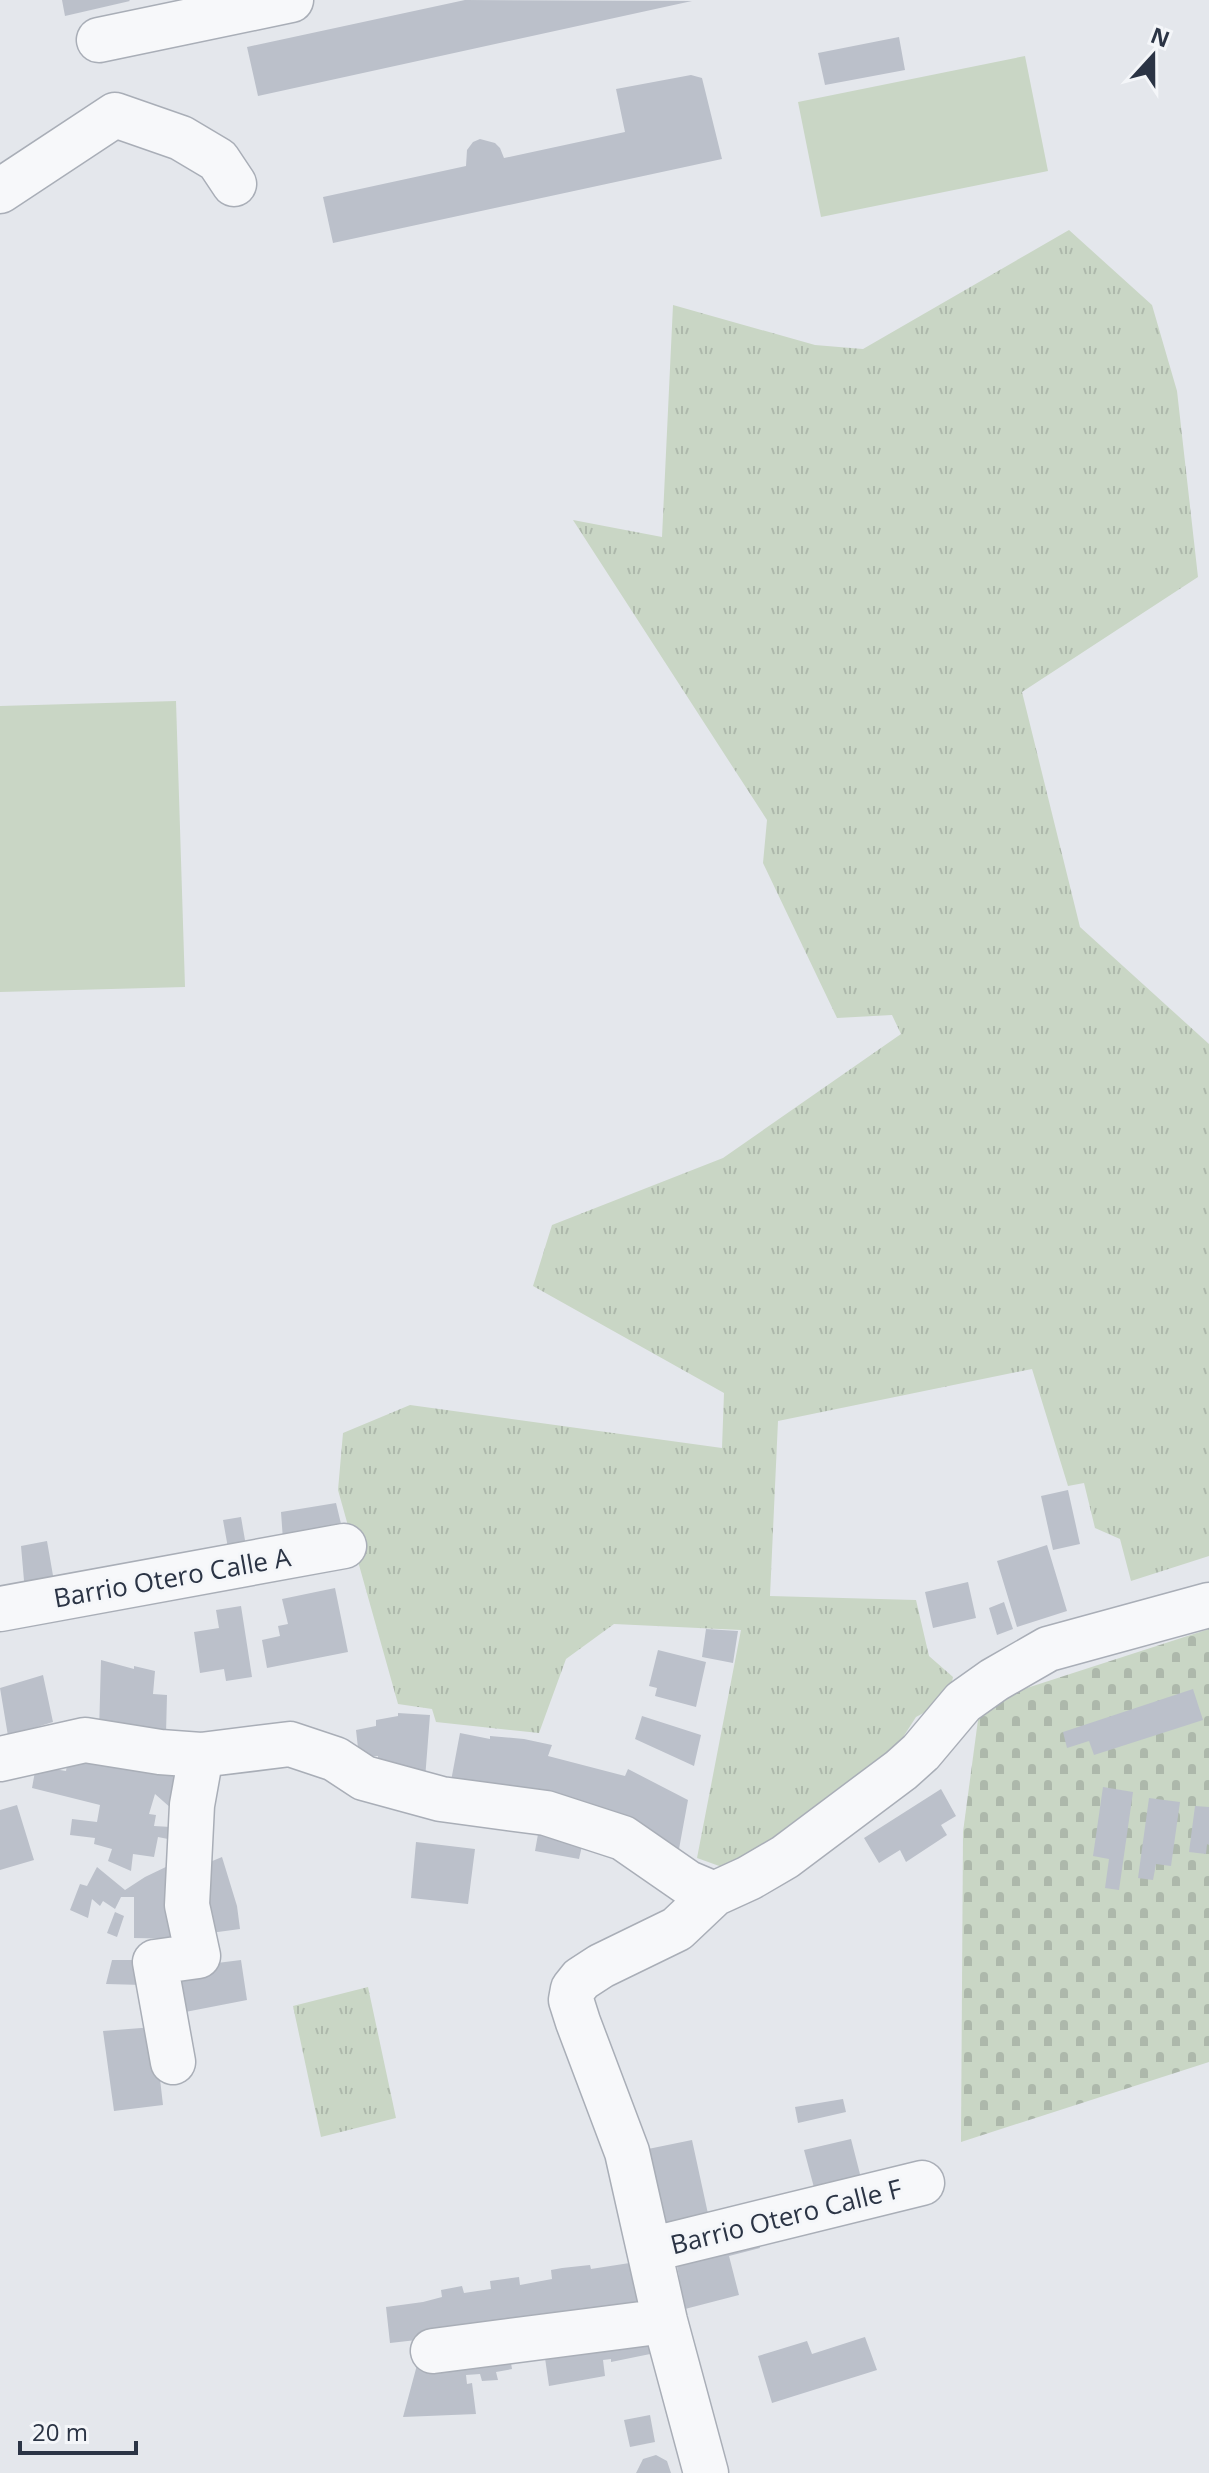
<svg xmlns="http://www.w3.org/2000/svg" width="1209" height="2473" viewBox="0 0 1209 2473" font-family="'Open Sans',sans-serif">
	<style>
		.grass { fill: url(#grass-tufts) }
		.cemetery { fill: url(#cemetery-stones) }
		.pitch { fill: #c9d6c5 }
		.building { fill: #bbc0ca }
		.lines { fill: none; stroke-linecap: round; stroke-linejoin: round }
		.minor-casing { stroke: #a9aeb7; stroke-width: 47 }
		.minor { stroke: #f7f8fa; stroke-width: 44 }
		.labels { text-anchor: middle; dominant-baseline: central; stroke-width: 6; stroke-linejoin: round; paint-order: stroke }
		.street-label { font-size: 26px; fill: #2b3445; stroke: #f4f6f9 }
	</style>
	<defs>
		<pattern id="grass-tufts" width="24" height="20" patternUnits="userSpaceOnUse" patternTransform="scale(2)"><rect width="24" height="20" fill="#c9d6c5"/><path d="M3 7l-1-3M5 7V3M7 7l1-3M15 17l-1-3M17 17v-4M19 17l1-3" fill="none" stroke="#adb8ab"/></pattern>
		<pattern id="cemetery-stones" width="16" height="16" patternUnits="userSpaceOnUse" patternTransform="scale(2)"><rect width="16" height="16" fill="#c9d6c5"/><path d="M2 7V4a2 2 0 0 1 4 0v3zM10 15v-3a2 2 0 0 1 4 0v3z" fill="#adb8ab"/></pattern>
	</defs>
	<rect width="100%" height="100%" fill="#e4e7ec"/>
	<!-- grass -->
	<path class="grass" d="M1069 230 1152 305 1177 391 1198 577 1022 692 1080 927 1209 1044V1556L1131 1581 1120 1539 1095 1528 1084 1483 1068 1486 1032 1369 778 1421 770 1596 916 1600 929 1656 953 1677 948 1700 916 1717 889 1759 736 1872 697 1858 741 1630 614 1624 566 1659 539 1733 436 1722 432 1709 398 1704 338 1490 343 1433 410 1405 722 1448 724 1393 533 1286 552 1225 723 1158 901 1034 892 1015 837 1018 763 863 767 820 573 520 662 537 673 305 815 345 863 349Z
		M368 1987 396 2118 321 2137 293 2006Z"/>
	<!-- cemetery -->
	<path class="cemetery" d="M1209 1629V2062L961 2142 963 1832 980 1705 999 1697Z"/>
	<!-- pitch -->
	<path class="pitch" d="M1025 56 1048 171 821 217 798 102Z
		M176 701 185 987 0 992V706Z"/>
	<!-- building -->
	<path class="building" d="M62 0H129L130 1 65 16Z
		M465 0 692 1 258 96 247 47Z
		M899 37 905 70 825 85 818 53Z
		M691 75 702 78 722 159 333 243 323 197 466 166 467 150 473 142 480 139 495 143 500 148 504 158 625 132 616 89Z
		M1068 1490 1080 1544 1053 1550 1041 1496Z
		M336 1503 343 1532 283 1540 281 1512Z
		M241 1517 246 1546 228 1548 223 1520Z
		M47 1541 55 1587 25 1592 21 1546Z
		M1047 1545 1067 1611 1017 1627 997 1561Z
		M968 1582 976 1618 933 1628 925 1592Z
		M335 1588 348 1652 267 1668 262 1640 280 1636 278 1626 288 1624 282 1599Z
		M1004 1602 1013 1629 997 1635 989 1608Z
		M241 1606 252 1677 226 1681 224 1669 200 1673 194 1632 219 1628 216 1610Z
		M706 1629 738 1631 733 1663 702 1657Z
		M658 1650 706 1662 696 1707 655 1696 657 1688 649 1686Z
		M101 1660 134 1669V1666L155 1671 153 1694 167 1695 166 1734 99 1733Z
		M43 1675 53 1722 8 1736 0 1688Z
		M1193 1689 1203 1720 1094 1755 1089 1741 1067 1748 1063 1732Z
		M398 1713 430 1715 425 1779 379 1773 378 1756 359 1757 356 1730 376 1726V1720L398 1716Z
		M642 1716 701 1735 694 1766 635 1739Z
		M460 1733 490 1739V1736L524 1739 552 1745 548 1756 625 1776 628 1769 688 1800 679 1849 614 1817 451 1781Z
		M69 1755 192 1770 172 1809 155 1794 149 1814 156 1815 154 1826 171 1827 168 1839 158 1837 154 1857 133 1854 131 1871 108 1861 112 1849 94 1844 95 1838 70 1835 72 1819 97 1822 100 1805 32 1788 36 1766 66 1771Z
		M1103 1787 1133 1792 1119 1890 1105 1888 1109 1859 1093 1856Z
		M941 1789 956 1816 941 1825 947 1835 906 1862 900 1850 879 1863 864 1838Z
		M1149 1798 1180 1802 1171 1866 1156 1864 1153 1880 1138 1878Z
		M17 1805 34 1860 0 1870V1810Z
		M1195 1806 1209 1807V1845L1207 1844 1206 1854 1189 1852Z
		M540 1823 585 1833 579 1859 535 1851Z
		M416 1842 475 1849 468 1904 411 1898Z
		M222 1857 237 1906 240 1929 203 1934 195 1897 211 1893 205 1864Z
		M170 1865 181 1939 134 1938V1897H121L115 1909 103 1901 100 1906 92 1899 88 1918 70 1910 80 1884 87 1886 97 1867 125 1890 145 1877Z
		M115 1912 124 1916 117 1937 107 1933Z
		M112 1960H141L143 1985 106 1984Z
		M241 1960 247 2000 175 2014 169 1969Z
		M154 2027 163 2105 114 2111 103 2031Z
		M843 2099 846 2112 798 2123 795 2107Z
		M851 2139 862 2182 816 2195 804 2150Z
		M692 2140 710 2223 667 2232 648 2149Z
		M757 2231 760 2248 729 2256 739 2295 685 2309 675 2255Z
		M636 2262 641 2315 390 2343 386 2307 423 2302 442 2297 441 2290 462 2286 464 2293 491 2289 490 2281 519 2277 520 2285 552 2279 551 2270 562 2268 590 2265 591 2269Z
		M657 2331 660 2352 611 2362V2359L603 2360 605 2376 549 2386 545 2358H555L554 2341Z
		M865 2337 877 2370 772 2403 758 2356 807 2341 812 2354Z
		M508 2345 512 2369 496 2372 498 2380 482 2381 480 2374 466 2375 467 2384 472 2383 476 2414 403 2417 417 2365Z
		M650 2415 655 2442 630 2447 624 2420Z
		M656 2455 667 2461 671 2473H636L643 2459Z"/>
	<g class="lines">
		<!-- minor casing -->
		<g class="minor-casing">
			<path id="minor" d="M99 40 291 0
				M0 191 115 115 181 138 218 160 234 184
				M0 1609 344 1546
				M0 1759 85 1740 160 1752 201 1755 290 1744 335 1759 364 1778 441 1799 546 1813 623 1838 688 1883 714 1894
				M173 2062 155 1962 198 1956 187 1905 192 1805 201 1755
				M649 2250 922 2183
				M433 2351 665 2321
				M706 2473 665 2321 627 2152 578 2022 571 2000 573 1989 581 1979 601 1966 677 1929 714 1894 749 1878 785 1857 901 1770 921 1752 963 1702 994 1680 1048 1649 1209 1605"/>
		</g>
		<!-- minor -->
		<use href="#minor" class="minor"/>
	</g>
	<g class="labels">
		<!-- street labels -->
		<g class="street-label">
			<text transform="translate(172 1577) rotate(-10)">Barrio Otero Calle A</text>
			<text transform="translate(786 2216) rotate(-14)">Barrio Otero Calle F</text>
		</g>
	</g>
	<!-- north arrow -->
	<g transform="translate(1153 56) rotate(21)" stroke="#f4f6f9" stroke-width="6" paint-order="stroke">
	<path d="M0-6L14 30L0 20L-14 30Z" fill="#2b3445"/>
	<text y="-12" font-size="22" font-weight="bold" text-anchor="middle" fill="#2b3445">N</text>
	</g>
	<!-- scale -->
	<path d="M20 2441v12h116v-12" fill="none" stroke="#2b3445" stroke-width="4"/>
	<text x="32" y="2441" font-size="24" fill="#2b3445" stroke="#f4f6f9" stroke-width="6" paint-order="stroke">20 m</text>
</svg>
